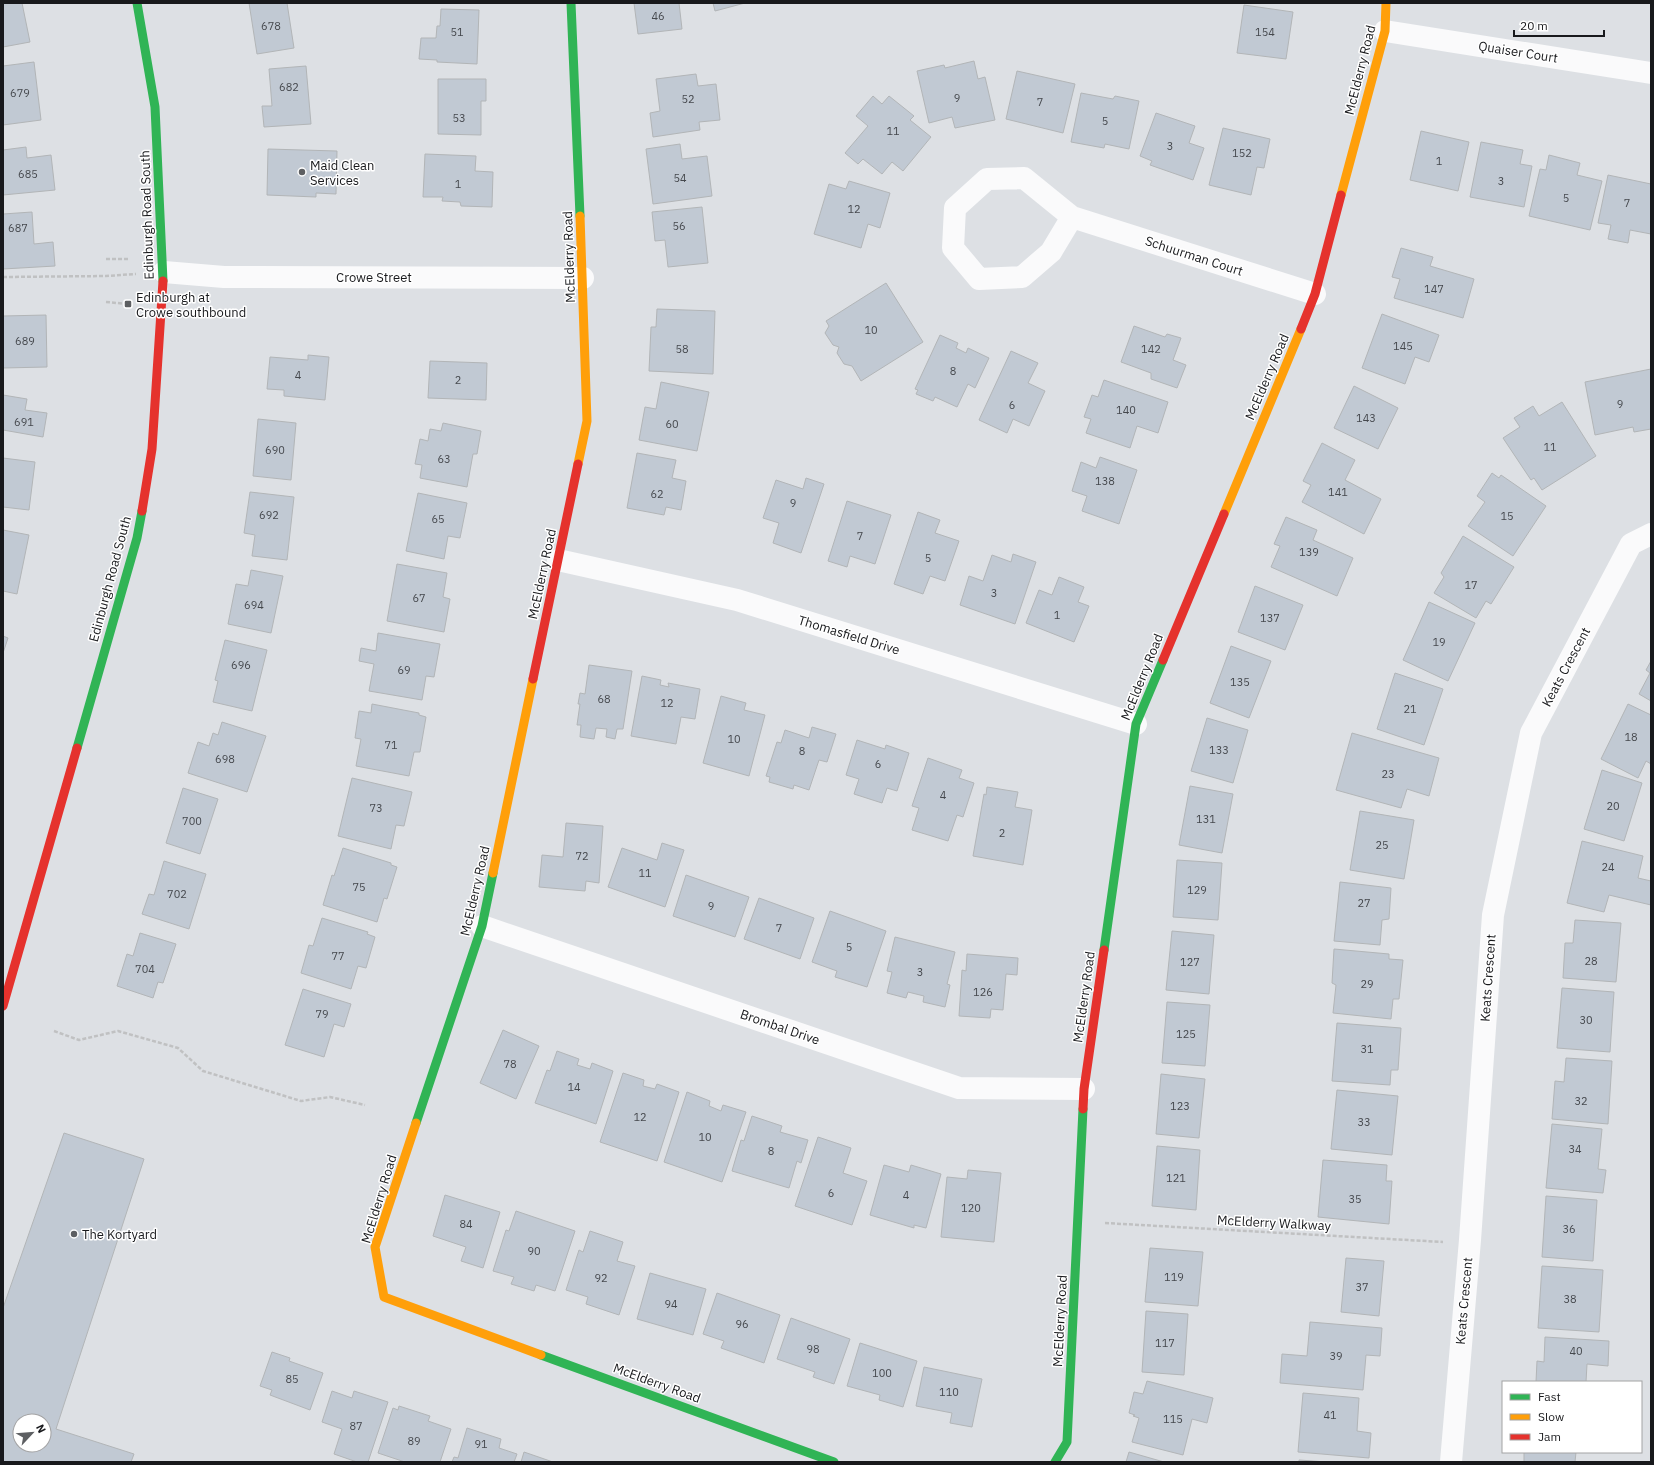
<svg xmlns="http://www.w3.org/2000/svg" width="1654" height="1465" viewBox="0 0 1654 1465" font-family="'IBM Plex Sans',sans-serif">
	<style>
		.building { fill: #c1c9d3; stroke: #b2b5b7; fill-rule: evenodd }
		.lines { fill: none; stroke-linecap: round; stroke-linejoin: round }
		.path { stroke: #c0c1c2; stroke-width: 2.5; stroke-dasharray: 4 2; stroke-linecap: butt }
		.street { stroke: #fafafb; stroke-width: 22 }
		.fast { stroke: #30b455; stroke-width: 9 }
		.slow { stroke: #ff9f0a; stroke-width: 9 }
		.jam { stroke: #e5322d; stroke-width: 9 }
		.poi-dot { fill: #5d5f62; stroke: #fff; stroke-width: 1.5 }
		.labels { text-anchor: middle; dominant-baseline: central; stroke-width: 3; stroke-linejoin: round; paint-order: stroke }
		.number-label { font-size: 11px; fill: #45484d }
		.street-label { font-size: 13px; fill: #18191c; stroke: #fff }
		.poi-label { font-size: 13px; fill: #18191c; stroke: #fff; text-anchor: start }
	</style>
	<rect width="100%" height="100%" fill="#dde0e4"/>
	<!-- building -->
	<path class="building" d="M3 3H22L30 42 3 47Z
		M249 3H287L294 48 257 54Z
		M634 3H679L682 29 638 34Z
		M713 3H745L715 11Z
		M1244 5 1293 12 1286 59 1237 53Z
		M441 9 479 10 477 64 437 62V60L419 59 421 38H436L437 26H440Z
		M974 61 978 79 985 77 995 120 955 128 952 117 929 123 917 71 944 65 945 68Z
		M34 62 41 120 3 125V66Z
		M306 66 311 124 264 127 262 106H272L269 69Z
		M1017 71 1075 84 1063 133 1006 119Z
		M696 74 698 86 716 84 720 120 699 122 700 130 653 137 650 113 660 111 656 79Z
		M438 79H486V101H481V135L438 134Z
		M1081 93 1113 99 1115 96 1139 101 1129 149 1105 144 1104 148 1071 142Z
		M873 96 882 104 889 96 914 116 910 120 931 137 903 171 892 162 882 174 863 159 858 164 845 153 868 126 856 116Z
		M1156 113 1195 126 1189 143 1204 148 1193 180 1150 165 1152 161 1140 156Z
		M1223 128 1270 139 1264 168 1257 167 1251 195 1209 185Z
		M1421 131 1469 142 1458 191 1410 180Z
		M1481 142 1523 150 1520 164 1532 166 1524 207 1470 197Z
		M680 144 682 159 707 156 712 196 653 204 646 149Z
		M26 147 27 158 51 155 55 190 3 195V150Z
		M268 149 337 151 336 194 316 193V197L267 195Z
		M425 154 476 156 475 171 493 172 492 207 461 206 460 202 442 201 443 197H423Z
		M1549 155 1580 163 1577 175 1602 181 1590 230 1529 216 1540 169 1546 170Z
		M1608 175 1651 184V234L1630 230 1628 243 1608 239 1611 225 1598 223Z
		M849 181 890 193 880 228 868 224 861 248 814 234 829 184 846 189Z
		M702 207 708 263 668 267 665 240 655 241 652 212Z
		M32 212 34 244 53 242 55 266 3 269V214Z
		M1401 248 1433 257 1430 266 1474 279 1463 318 1394 298 1400 279 1392 277Z
		M886 283 923 342 861 381 852 366 844 364 837 353 839 347 833 345 825 333 829 326 826 321Z
		M657 309 715 311 713 374 649 371 651 327H656Z
		M1382 314 1439 335 1429 362 1415 357 1405 384 1362 368Z
		M46 315 47 367 3 368V316Z
		M1134 326 1165 337 1167 334 1181 338 1173 360 1186 365 1177 388 1151 379V373L1121 362Z
		M940 335 958 343 956 348 966 353 968 348 989 358 975 388 968 384 957 407 935 397 933 401 916 394 918 390 915 389Z
		M1011 351 1038 363 1028 383 1045 391 1029 426 1013 419 1007 433 979 420Z
		M308 355 329 357 325 400 284 396V390L267 389 270 357 308 360Z
		M430 361 487 363 486 400 428 398Z
		M1651 369V429L1634 432 1633 427 1595 435 1585 382Z
		M1104 380 1168 402 1158 433 1137 426 1130 448 1086 433 1091 419 1084 417 1092 395 1098 397Z
		M661 382 709 392 697 451 639 440 645 407 656 409Z
		M1354 386 1398 408 1378 449 1334 428Z
		M3 395 27 399 25 410 47 413 43 437 3 430Z
		M1562 402 1596 456 1542 490 1534 478 1531 480 1503 438 1520 427 1514 418 1533 406 1539 416Z
		M258 419 296 423 291 480 253 476Z
		M443 423 481 431 477 454H473L467 487 420 478 422 465 415 464 420 439 428 441 430 429 441 431Z
		M1322 443 1355 460 1345 480 1381 499 1364 534 1302 502 1311 485 1303 481Z
		M637 453 676 460 672 478 686 481 681 510 666 507 664 515 627 508Z
		M1100 457 1137 470 1119 524 1082 511 1087 496 1072 491 1081 462 1096 468Z
		M3 458 35 462 29 510 3 507Z
		M1492 473 1499 478 1501 475 1546 506 1513 556 1468 526 1485 502 1477 496Z
		M806 478 824 484 801 553 773 543 779 523 763 518 776 480 803 489Z
		M250 492 294 497 287 560 252 556 255 535 244 533Z
		M418 493 467 503 460 538 448 536 444 559 406 551Z
		M847 501 891 515 875 564 850 556 847 567 828 561Z
		M918 512 940 520 935 533 959 541 945 581 930 576 923 594 894 584Z
		M1286 517 1317 530 1313 540 1353 558 1337 596 1271 567 1280 546 1274 544Z
		M3 530 29 535 17 594 3 591Z
		M1463 536 1514 567 1491 604 1486 601 1476 618 1434 593 1444 577 1441 573Z
		M1013 554 1036 562 1015 624 960 605 969 576 983 581 992 555 1011 562Z
		M397 564 447 573 443 597 450 599 444 632 387 621Z
		M251 570 283 576 271 633 228 624 236 584 248 586Z
		M1059 577 1084 587 1078 602 1089 606 1074 642 1026 623 1039 590 1052 595Z
		M1255 586 1303 605 1285 650 1238 632Z
		M1429 602 1475 623 1448 681 1403 660Z
		M378 633 440 644 434 677 426 676 422 700 369 691 374 664 359 661 361 648 376 651Z
		M3 636 8 638 3 653Z
		M225 640 267 650 252 711 213 702 218 681 215 680Z
		M1231 646 1271 661 1249 718 1210 703Z
		M1651 661V701L1639 694 1650 673 1646 670Z
		M589 665 632 671 623 729H617L615 739 606 737 607 729 596 728 594 739 580 737 581 725H577L580 704H578L580 693 585 694Z
		M1395 673 1443 689 1424 745 1377 729Z
		M642 676 661 680 660 685 669 687 668 683 700 689 695 719 681 717 676 744 631 736Z
		M721 696 746 703 744 710 765 715 749 776 703 763Z
		M372 704 419 713V715L426 717 420 752H414L409 776 356 766 361 739 355 738 359 711 371 713Z
		M1628 704 1651 715V764L1646 761 1638 778 1601 759Z
		M1207 718 1248 730 1233 783 1191 771Z
		M222 722 266 736 247 792 188 773 198 742 209 746 213 733 218 735Z
		M812 727 836 734 827 762 819 760 809 790 794 785 793 789 769 782 770 777 766 776 777 742 781 743 785 730 809 738Z
		M1352 733 1439 758 1429 796 1407 789 1401 808 1336 790Z
		M857 740 885 749 886 745 909 753 897 791 887 788 882 803 854 794 859 779 846 775Z
		M928 758 962 770 959 778 974 783 963 817 957 815 948 841 912 830 919 808 912 806Z
		M1602 770 1642 783 1624 841 1584 829Z
		M352 778 412 792 404 826 396 825 391 849 338 836Z
		M1190 786 1233 794 1222 853 1179 845Z
		M987 787 1018 792 1015 807 1032 810 1023 865 973 856 984 794 986 795Z
		M183 788 218 799 200 854 166 843Z
		M1360 811 1414 820 1404 879 1350 870Z
		M566 823 603 826 599 883 586 881 585 891 539 887 542 855 563 857Z
		M1582 841 1643 856 1638 878 1651 881V905L1609 895 1604 912 1567 903Z
		M662 843 684 850 665 907 608 887 622 848 657 860Z
		M343 848 391 863V865L397 867 387 899 384 898 377 922 323 905 332 875 334 876Z
		M1177 860 1222 863 1218 920 1173 917Z
		M164 861 206 874 189 929 142 914 149 894 154 895Z
		M686 875 749 897 735 937 673 916Z
		M1340 882 1391 888 1389 919 1382 920 1380 945 1334 941Z
		M759 898 814 918 800 959 744 939Z
		M830 911 886 931 867 987 835 977 837 971 812 962Z
		M322 918 368 932 367 934 375 937 366 968 358 966 351 989 301 973 309 945 313 946Z
		M1575 920 1621 923 1616 982 1563 978 1565 943H1573Z
		M1172 931 1214 935 1209 994 1166 990Z
		M140 933 176 944 163 983 158 982 153 998 117 986 127 954 133 956Z
		M895 937 955 952 947 984 950 985 945 1007 923 1002 924 996 908 992 906 998 887 993 892 972 887 971Z
		M1334 949 1389 954V959L1403 960 1399 999H1393L1391 1019 1333 1013 1336 985 1332 983Z
		M967 954 1018 958 1017 975 1006 974 1003 1010 991 1009 990 1018 959 1016 962 970 966 971Z
		M1562 988 1614 992 1610 1052 1557 1048Z
		M303 989 351 1004 344 1027 334 1024 324 1057 285 1045Z
		M1167 1002 1210 1005 1205 1066 1162 1063Z
		M1337 1023 1401 1028 1398 1070H1391L1390 1085 1332 1081Z
		M503 1030 539 1046 516 1099 480 1083Z
		M557 1051 579 1059 577 1065 590 1069 592 1063 613 1071 596 1124 535 1103 547 1070 550 1071Z
		M1566 1058 1612 1061 1608 1124 1552 1119 1555 1081 1564 1082Z
		M623 1073 644 1080 643 1086 655 1089 657 1084 679 1092 657 1161 600 1142Z
		M1161 1074 1205 1079 1199 1138 1156 1134Z
		M1337 1090 1398 1096 1392 1155 1331 1149Z
		M687 1092 710 1101 709 1106 721 1111 723 1105 746 1112 722 1182 664 1162Z
		M752 1116 782 1126 780 1132 808 1140 801 1163 797 1161 789 1188 732 1171 741 1140 744 1141Z
		M1552 1124 1602 1129 1598 1169 1606 1170 1603 1193 1546 1188Z
		M64 1133 144 1159 56 1429 134 1454 131 1462H3V1308ZM20 1421H44V1445H20Z
		M818 1137 851 1148 843 1173 867 1181 852 1225 795 1206Z
		M1157 1146 1200 1150 1196 1210 1152 1206Z
		M1323 1160 1387 1165 1386 1181H1392L1389 1224 1318 1217Z
		M884 1165 909 1172 911 1165 941 1174 926 1228 914 1225V1228L870 1215Z
		M968 1170 1001 1173 994 1242 941 1237 947 1177 967 1179Z
		M445 1195 500 1212 483 1268 461 1261 466 1247 433 1236Z
		M1546 1196 1597 1200 1593 1261 1542 1257Z
		M516 1211 575 1231 555 1291 536 1285 534 1291 511 1284 514 1277 493 1271 506 1230 509 1231Z
		M590 1231 623 1242 617 1261 635 1266 619 1315 586 1304 588 1297 566 1290 579 1250 583 1252Z
		M1150 1248 1203 1252 1198 1306 1145 1302Z
		M1346 1258 1384 1261 1379 1316 1341 1312Z
		M1542 1266 1603 1270 1599 1332 1538 1328Z
		M650 1273 706 1289 693 1335 637 1319Z
		M717 1293 780 1315 764 1363 721 1348 724 1341 703 1334Z
		M1146 1311 1188 1314 1184 1375 1142 1372Z
		M791 1318 850 1339 834 1384 813 1377 815 1372 777 1359Z
		M1310 1322 1382 1328 1380 1356 1366 1355 1363 1390 1280 1383 1282 1354 1307 1356Z
		M1545 1337 1609 1341 1608 1366 1587 1364 1586 1382H1536L1537 1361 1544 1362Z
		M860 1343 917 1361 903 1407 879 1400 880 1395 847 1386Z
		M272 1352 290 1358 289 1361 323 1373 310 1410 270 1395 272 1390 260 1386Z
		M924 1367 982 1379 972 1427 950 1423 952 1413 916 1406Z
		M1147 1381 1213 1398 1207 1423 1192 1419 1183 1455 1132 1442 1139 1418 1133 1416 1135 1415 1129 1413 1134 1392 1143 1394Z
		M332 1391 352 1398 354 1391 388 1402 368 1462H357L334 1454 342 1429 322 1422Z
		M1303 1393 1359 1398 1357 1431 1371 1433 1369 1458 1298 1452Z
		M399 1406 430 1416 428 1421 451 1429 440 1462H405L378 1453 393 1408 398 1410Z
		M467 1428 501 1439 499 1448 517 1454 514 1462H452L454 1457 458 1458Z
		M524 1452 553 1462H521Z
		M1129 1452 1164 1462H1126Z
		M1524 1452H1576L1575 1462H1524Z
		M1299 1460 1327 1462H1299Z"/>
	<g class="lines">
		<!-- path -->
		<path class="path" d="M106 259H130
			M3 277 106 276 136 274
			M106 302 128 304
			M54 1031 79 1040 118 1031 178 1048 203 1071 301 1101 330 1097 365 1105
			M1105 1223 1443 1242"/>
		<!-- street -->
		<path class="street" d="M1385 31 1651 73
			M1072 217 1051 252 1022 277 979 279 953 248 955 208 987 179 1024 178 1072 217 1315 294
			M164 272 224 277 583 278
			M558 560 737 600 1136 724
			M482 926 959 1088 1084 1089
			M1451 1462 1470 1240 1493 915 1531 733 1631 544 1651 534"/>
		<!-- fast -->
		<path class="fast" d="M137 3 155 107 163 281
			M571 3 580 216
			M77 748 137 538 142 511
			M1104 950 1136 724 1163 660
			M416 1123 482 926 493 873
			M541 1355 834 1462
			M1055 1462 1067 1442 1083 1109"/>
		<!-- slow -->
		<path class="slow" d="M1341 195 1385 31 1386 3
			M578 464 587 421 580 216
			M1224 514 1301 329
			M493 873 533 679
			M416 1123 375 1247 384 1297 541 1355"/>
		<!-- jam -->
		<path class="jam" d="M1301 329 1315 294 1341 195
			M142 511 152 449 163 281
			M1163 660 1224 514
			M533 679 578 464
			M3 1006 77 748
			M1083 1109 1084 1089 1104 950"/>
	</g>
	<!-- markers -->
	<g class="poi-dot">
		<circle cx="302" cy="172" r="4"/>
		<rect x="124" y="300" width="8" height="8" rx="2"/>
		<circle cx="74" cy="1234" r="4"/>
	</g>
	<g class="labels">
		<!-- number labels -->
		<g class="number-label">
			<text x="658" y="16">46</text>
			<text x="271" y="26">678</text>
			<text x="457" y="32">51</text>
			<text x="1265" y="32">154</text>
			<text x="289" y="87">682</text>
			<text x="20" y="93">679</text>
			<text x="957" y="98">9</text>
			<text x="688" y="99">52</text>
			<text x="1040" y="102">7</text>
			<text x="459" y="118">53</text>
			<text x="1105" y="121">5</text>
			<text x="893" y="131">11</text>
			<text x="1170" y="146">3</text>
			<text x="1242" y="153">152</text>
			<text x="1439" y="161">1</text>
			<text x="28" y="174">685</text>
			<text x="680" y="178">54</text>
			<text x="1501" y="181">3</text>
			<text x="458" y="184">1</text>
			<text x="1566" y="198">5</text>
			<text x="1627" y="203">7</text>
			<text x="854" y="209">12</text>
			<text x="679" y="226">56</text>
			<text x="18" y="228">687</text>
			<text x="1434" y="289">147</text>
			<text x="871" y="330">10</text>
			<text x="25" y="341">689</text>
			<text x="1403" y="346">145</text>
			<text x="682" y="349">58</text>
			<text x="1151" y="349">142</text>
			<text x="953" y="371">8</text>
			<text x="298" y="375">4</text>
			<text x="458" y="380">2</text>
			<text x="1620" y="404">9</text>
			<text x="1012" y="405">6</text>
			<text x="1126" y="410">140</text>
			<text x="1366" y="418">143</text>
			<text x="24" y="422">691</text>
			<text x="672" y="424">60</text>
			<text x="1550" y="447">11</text>
			<text x="275" y="450">690</text>
			<text x="444" y="459">63</text>
			<text x="1105" y="481">138</text>
			<text x="1338" y="492">141</text>
			<text x="657" y="494">62</text>
			<text x="793" y="503">9</text>
			<text x="269" y="515">692</text>
			<text x="1507" y="516">15</text>
			<text x="438" y="519">65</text>
			<text x="860" y="536">7</text>
			<text x="1309" y="552">139</text>
			<text x="928" y="558">5</text>
			<text x="1471" y="585">17</text>
			<text x="994" y="593">3</text>
			<text x="419" y="598">67</text>
			<text x="254" y="605">694</text>
			<text x="1057" y="615">1</text>
			<text x="1270" y="618">137</text>
			<text x="1439" y="642">19</text>
			<text x="241" y="665">696</text>
			<text x="404" y="670">69</text>
			<text x="1240" y="682">135</text>
			<text x="604" y="699">68</text>
			<text x="667" y="703">12</text>
			<text x="1410" y="709">21</text>
			<text x="1631" y="737">18</text>
			<text x="734" y="739">10</text>
			<text x="391" y="745">71</text>
			<text x="1219" y="750">133</text>
			<text x="802" y="751">8</text>
			<text x="225" y="759">698</text>
			<text x="878" y="764">6</text>
			<text x="1388" y="774">23</text>
			<text x="943" y="795">4</text>
			<text x="1613" y="806">20</text>
			<text x="376" y="808">73</text>
			<text x="1206" y="819">131</text>
			<text x="192" y="821">700</text>
			<text x="1002" y="833">2</text>
			<text x="1382" y="845">25</text>
			<text x="582" y="856">72</text>
			<text x="1608" y="867">24</text>
			<text x="645" y="873">11</text>
			<text x="359" y="887">75</text>
			<text x="1197" y="890">129</text>
			<text x="177" y="894">702</text>
			<text x="1364" y="903">27</text>
			<text x="711" y="906">9</text>
			<text x="779" y="928">7</text>
			<text x="849" y="947">5</text>
			<text x="338" y="956">77</text>
			<text x="1591" y="961">28</text>
			<text x="1190" y="962">127</text>
			<text x="145" y="969">704</text>
			<text x="920" y="972">3</text>
			<text x="1367" y="984">29</text>
			<text x="983" y="992">126</text>
			<text x="322" y="1014">79</text>
			<text x="1586" y="1020">30</text>
			<text x="1186" y="1034">125</text>
			<text x="1367" y="1049">31</text>
			<text x="510" y="1064">78</text>
			<text x="574" y="1087">14</text>
			<text x="1581" y="1101">32</text>
			<text x="1180" y="1106">123</text>
			<text x="640" y="1117">12</text>
			<text x="1364" y="1122">33</text>
			<text x="705" y="1137">10</text>
			<text x="1575" y="1149">34</text>
			<text x="771" y="1151">8</text>
			<text x="1176" y="1178">121</text>
			<text x="831" y="1193">6</text>
			<text x="906" y="1195">4</text>
			<text x="1355" y="1199">35</text>
			<text x="971" y="1208">120</text>
			<text x="466" y="1224">84</text>
			<text x="1569" y="1229">36</text>
			<text x="534" y="1251">90</text>
			<text x="1174" y="1277">119</text>
			<text x="601" y="1278">92</text>
			<text x="1362" y="1287">37</text>
			<text x="1570" y="1299">38</text>
			<text x="671" y="1304">94</text>
			<text x="742" y="1324">96</text>
			<text x="1165" y="1343">117</text>
			<text x="813" y="1349">98</text>
			<text x="1576" y="1351">40</text>
			<text x="1336" y="1356">39</text>
			<text x="882" y="1373">100</text>
			<text x="292" y="1379">85</text>
			<text x="949" y="1392">110</text>
			<text x="1330" y="1415">41</text>
			<text x="1173" y="1419">115</text>
			<text x="356" y="1426">87</text>
			<text x="414" y="1441">89</text>
			<text x="481" y="1444">91</text>
		</g>
		<!-- street labels -->
		<g class="street-label">
			<text transform="translate(1518 52) rotate(9)">Quaiser Court</text>
			<text transform="translate(1360 70) rotate(-76)">McElderry Road</text>
			<text transform="translate(147 215) rotate(-92)">Edinburgh Road South</text>
			<text transform="translate(1194 256) rotate(18)">Schuurman Court</text>
			<text transform="translate(569 257) rotate(-92)">McElderry Road</text>
			<text x="374" y="277">Crowe Street</text>
			<text transform="translate(1267 377) rotate(-67)">McElderry Road</text>
			<text transform="translate(542 574) rotate(-78)">McElderry Road</text>
			<text transform="translate(110 579) rotate(-75)">Edinburgh Road South</text>
			<text transform="translate(849 635) rotate(17)">Thomasfield Drive</text>
			<text transform="translate(1566 667) rotate(-62)">Keats Crescent</text>
			<text transform="translate(1142 677) rotate(-68)">McElderry Road</text>
			<text transform="translate(475 891) rotate(-77)">McElderry Road</text>
			<text transform="translate(1488 978) rotate(-86)">Keats Crescent</text>
			<text transform="translate(1084 997) rotate(-82)">McElderry Road</text>
			<text transform="translate(780 1027) rotate(19)">Brombal Drive</text>
			<text transform="translate(379 1199) rotate(-73)">McElderry Road</text>
			<text transform="translate(1274 1223) rotate(3)">McElderry Walkway</text>
			<text transform="translate(1464 1301) rotate(-85)">Keats Crescent</text>
			<text transform="translate(1060 1321) rotate(-87)">McElderry Road</text>
			<text transform="translate(657 1383) rotate(20)">McElderry Road</text>
		</g>
		<!-- poi labels -->
		<g class="poi-label">
			<text x="310" y="165">Maid Clean<tspan x="310" dy="15">Services</tspan></text>
			<text x="136" y="297">Edinburgh at<tspan x="136" dy="15">Crowe southbound</tspan></text>
			<text x="82" y="1234">The Kortyard</text>
		</g>
	</g>
	<!-- border -->
	<rect width="1654" height="1465" fill="none" stroke="#18191c" stroke-width="8"/>
	<!-- legend -->
	<rect x="1502" y="1381" width="140" height="72" fill="#ffffff" stroke="#a3a3a4"/>
	<rect x="1510" y="1394" width="20" height="6" fill="#30b455" stroke="#a3a3a4"/>
	<text x="1538" y="1401" font-size="12" fill="#18191c">Fast</text>
	<rect x="1510" y="1414" width="20" height="6" fill="#ff9f0a" stroke="#a3a3a4"/>
	<text x="1538" y="1421" font-size="12" fill="#18191c">Slow</text>
	<rect x="1510" y="1434" width="20" height="6" fill="#e5322d" stroke="#a3a3a4"/>
	<text x="1538" y="1441" font-size="12" fill="#18191c">Jam</text>
	<!-- north arrow -->
	<g transform="translate(32 1433) rotate(64)"><circle r="19" fill="#ffffff" stroke="#a3a3a4"/>
	<path d="M0-3L7 15L0 10L-7 15Z" fill="#5d5f62"/>
	<text y="-6" font-size="11" font-weight="bold" text-anchor="middle" fill="#18191c">N</text>
	</g>
	<!-- scale -->
	<path d="M1514 30v6h90v-6" fill="none" stroke="#18191c" stroke-width="2"/>
	<text x="1520" y="30" font-size="12" fill="#18191c" stroke="#ffffff" stroke-width="3" paint-order="stroke">20 m</text>
</svg>
